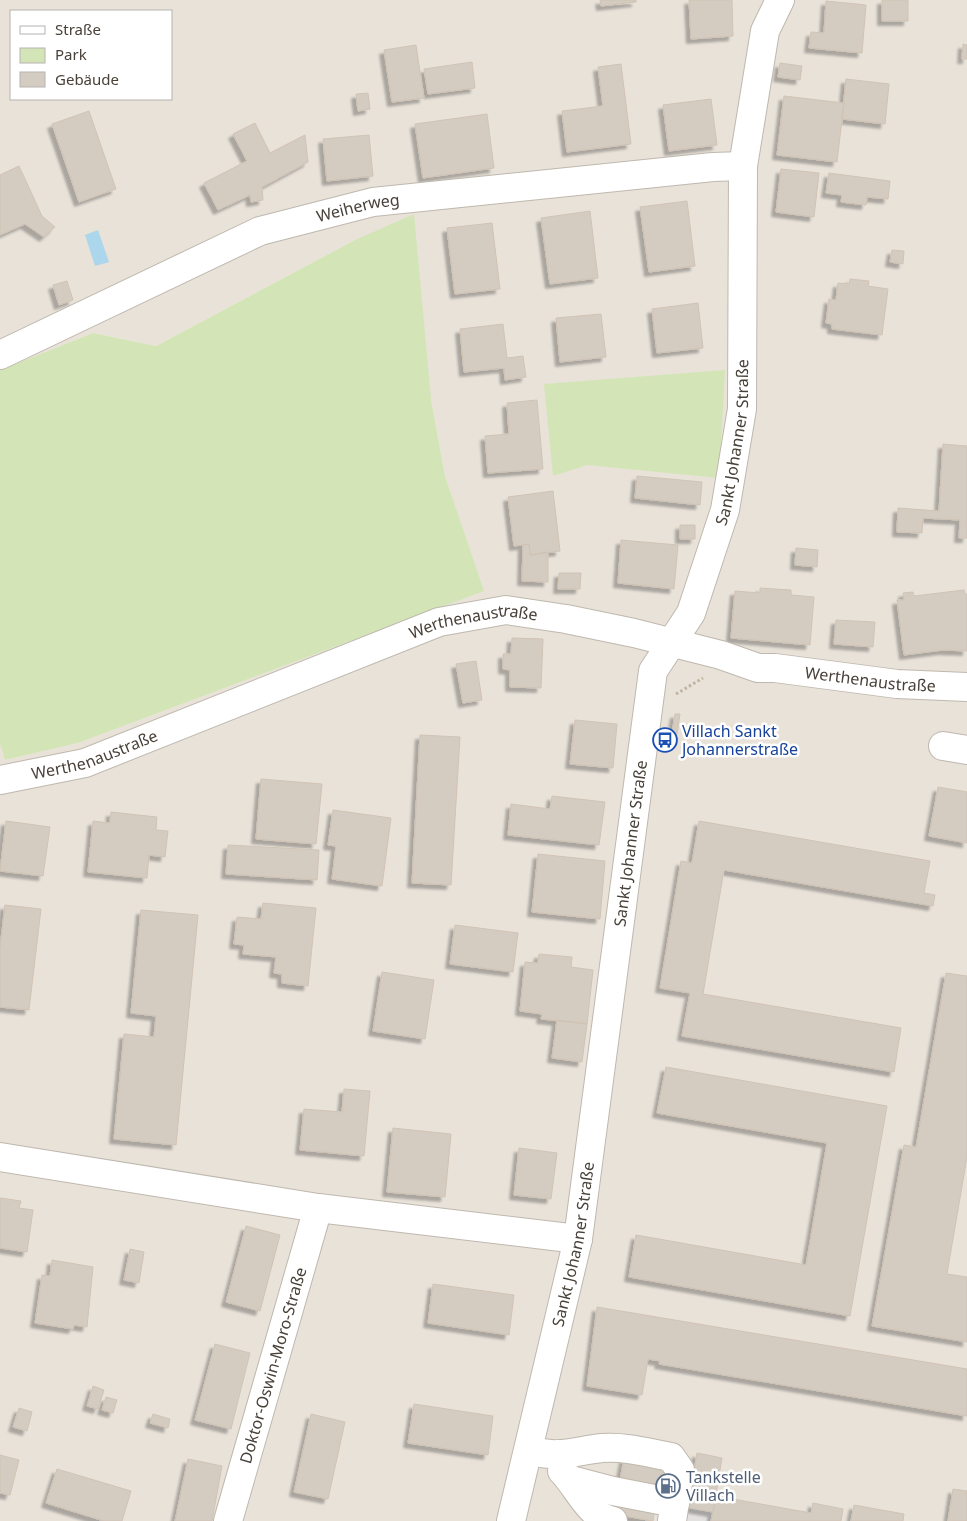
<svg xmlns="http://www.w3.org/2000/svg" width="967" height="1521" viewBox="0 0 967 1521" font-family="'Noto Sans',sans-serif">
	<style>
		.residential { fill: #e8e2d9; fill-rule: evenodd }
		.green { fill: #d3e5b6 }
		.parking { fill: #e3e1df }
		.water { fill: #acd6ec }
		.building { fill: #d5ccc1; stroke: #d0c3b4; filter: url(#shadow) }
		.lines { fill: none; stroke-linecap: round; stroke-linejoin: round }
		.minor-casing { stroke: #bfb8ae; stroke-width: 30 }
		.path { stroke: #c0b3a0; stroke-width: 3; stroke-dasharray: 2.5 2.5; stroke-linecap: butt }
		.minor { stroke: #fff; stroke-width: 28 }
		.labels { text-anchor: middle; dominant-baseline: central; stroke-width: 5; stroke-linejoin: round; paint-order: stroke }
		.street-label { font-size: 16px; fill: #484139; stroke: #fff }
		.transit-label { font-size: 16px; fill: #164399; stroke: #fff; text-anchor: start }
		.service-label { font-size: 16px; fill: #4e5e75; stroke: #fff; text-anchor: start }
	</style>
	<defs>
		<filter id="shadow"><feDropShadow dx="-4.5" dy="4.5" stdDeviation="1" flood-color="#0004"/></filter>
	</defs>
	<rect width="100%" height="100%" fill="#f4f1eb"/>
	<!-- residential -->
	<path class="residential" d="M0 0H967V1521H0V744L5 760 78 743 483 591 445 476 431 399 353 241 156 346 93 333 0 370ZM11 11H171V99H11Z"/>
	<!-- green -->
	<path class="green" d="M414 214 431 399 445 476 484 591 78 743 5 760 0 744V370L93 333 156 346 353 241Z
		M725 370 719 478 587 465 553 476 544 384Z"/>
	<!-- parking -->
	<path class="parking" d="M690 1508 713 1512 711 1521H687Z"/>
	<!-- water -->
	<path class="water" d="M98 230 109 262 95 266 85 235Z"/>
	<!-- building -->
	<path class="building" d="M600 0H636V2L601 6Z
		M689 0H732L733 36 691 39Z
		M882 0H908V21H882Z
		M826 1 866 5 862 53 809 48 811 32 824 33Z
		M963 44 967 45V59H962Z
		M416 45 424 98 392 102 384 50Z
		M472 62 475 88 428 94 424 69Z
		M780 63 802 66 800 80 778 77Z
		M621 64 631 144 567 152 562 111 603 106 598 67Z
		M846 79 889 84 885 124 842 119Z
		M368 93 370 109 358 111 356 94Z
		M784 96 844 103 837 162 777 155Z
		M711 99 717 145 669 151 663 105Z
		M89 111 116 189 79 202 52 124Z
		M487 114 494 168 423 178 415 124Z
		M255 123 270 153 305 135 308 162 262 187 263 200 251 202 250 195 218 210 204 183 247 161 233 134Z
		M369 135 373 176 327 181 323 139Z
		M19 166 42 216 55 227 44 237 25 224 0 235V175Z
		M781 169 819 173 814 217 776 212Z
		M829 173 890 181 888 199 867 197 866 205 841 202 842 195 826 193Z
		M687 201 695 266 649 272 640 207Z
		M590 211 598 278 550 284 541 218Z
		M492 223 500 289 455 294 447 228Z
		M892 250 904 251 903 264 890 262Z
		M850 279 869 281 868 286 888 289 882 335 832 329V324L826 323 829 299 836 300 838 283 849 284Z
		M67 281 73 300 59 305 53 285Z
		M698 303 703 348 657 353 652 309Z
		M601 314 606 357 560 362 556 318Z
		M503 324 507 358 523 356 526 377 505 380 504 368 464 372 460 329Z
		M537 400 543 469 488 473 485 436 509 434 507 403Z
		M943 444 967 446V538H959L960 520 923 518 922 533 897 532 898 508 939 511Z
		M637 476 702 482 700 505 635 498Z
		M553 491 560 551 530 555 529 544 514 546 508 497Z
		M680 525H695V539H680Z
		M621 540 678 545 674 589 618 583Z
		M529 544 530 555 548 552V582L522 581 523 545Z
		M796 548 818 550 817 567 795 565Z
		M559 573H581L580 589H558Z
		M760 588 791 590V595L814 597 810 645 731 638 735 591 760 593Z
		M964 590 965 594H967V651L943 650 904 655 897 600H904L903 593 913 592 914 596Z
		M836 620 875 622 873 647 834 644Z
		M512 638 543 639 541 688 510 687V670L503 669V654H511Z
		M476 661 482 700 463 703 456 664Z
		M675 714H680L677 734 672 733Z
		M575 720 617 724 613 768 570 764Z
		M420 735 460 737 451 885 412 883Z
		M261 779 322 784 316 844 256 839Z
		M938 787 967 792V843L929 836Z
		M552 796 605 802 599 845 508 835 511 804 550 809Z
		M333 810 391 818 382 886 332 879 336 846 328 845Z
		M111 812 157 817 156 830 168 831 165 857 149 855 147 878 88 872 93 821 110 823Z
		M6 821 50 827 43 876 0 871Z
		M699 821 930 861 924 893 935 895 933 906 724 870 703 994 901 1028 894 1072 682 1036 690 993 660 988 681 861 692 863Z
		M228 845 319 850 317 880 226 874Z
		M538 854 605 861 600 919 532 912Z
		M263 903 316 908 308 986 282 983V974L274 973 276 957 243 954 244 945 234 944 237 917 261 919Z
		M5 905 41 909 29 1010 0 1007V948Z
		M141 910 198 915 176 1145 114 1139 124 1034 154 1037 156 1016 131 1013Z
		M455 925 518 933 513 972 450 964Z
		M539 954 572 957 571 967 593 970 587 1024 541 1019 542 1014 520 1011 525 962 538 963Z
		M382 972 434 980 425 1039 373 1031Z
		M946 973 967 976V1157L947 1274 967 1277V1342L872 1326 904 1145 916 1147Z
		M557 1020 587 1024 582 1062 552 1058Z
		M666 1067 887 1106 850 1316 629 1277 636 1235 806 1265 827 1143 657 1113Z
		M344 1089 370 1091 364 1156 300 1150 304 1109 342 1112Z
		M393 1128 451 1134 445 1197 387 1192Z
		M519 1148 557 1153 551 1199 514 1195Z
		M0 1198 21 1201 19 1208 33 1210 27 1252 0 1248Z
		M246 1226 280 1235 260 1311 226 1302Z
		M130 1249 144 1252 139 1283 124 1280Z
		M52 1260 93 1267 87 1327 74 1325 73 1329 35 1323 42 1275 50 1276Z
		M433 1284 514 1295 509 1335 428 1323Z
		M597 1307 967 1369V1416L659 1364 660 1361 648 1359 642 1395 587 1386Z
		M215 1344 250 1353 231 1429 195 1420Z
		M93 1386 104 1390 98 1409 87 1406Z
		M106 1397 117 1400 113 1413 102 1410Z
		M414 1404 493 1416 488 1455 408 1443Z
		M19 1408 32 1412 27 1431 13 1427Z
		M153 1414 170 1419 168 1428 150 1423Z
		M311 1414 345 1422 328 1499 294 1492Z
		M697 1453 722 1458 713 1512 656 1502 653 1521 614 1514 624 1458 662 1466 661 1472 693 1477Z
		M0 1455 19 1460 10 1495 0 1493Z
		M188 1459 222 1466 212 1521H175Z
		M57 1469 131 1491 122 1521H104L46 1503Z
		M953 1489 967 1491V1521H948Z
		M716 1496 811 1513 813 1503 843 1509 841 1521H711Z
		M854 1505 904 1514 903 1521H851Z"/>
	<g class="lines">
		<!-- minor casing -->
		<g class="minor-casing">
			<g id="minor">
				<path id="s1" d="M0 355 260 231 373 202 713 167 743 166"/>
				<path d="M943 746 967 750"/>
				<path id="s2" d="M0 780 85 763 439 622 506 610 566 619 634 633 721 655 758 668H775L897 684 967 687"/>
				<path d="M0 1157 318 1208 578 1239"/>
				<path d="M529 1450C556 1459 575 1451 602 1448 625 1446 649 1453 671 1457L680 1470 672 1521"/>
				<path d="M562 1471C579 1488 587 1515 613 1521"/>
				<path d="M571 1480 613 1491 675 1503"/>
				<path id="s3" d="M228 1521 318 1208"/>
				<path id="s4" d="M511 1521 578 1239 653 671 691 613 725 510 742 409 743 166 765 31 780 0"/>
			</g>
		</g>
		<!-- path -->
		<path class="path" d="M676 694 703 678"/>
		<!-- minor -->
		<use href="#minor" class="minor"/>
	</g>
	<!-- icons -->
	<defs>
		<g id="bus-ring" transform="scale(1.25)"><circle r="9.5" fill="#fff" stroke="#1a4fb4" stroke-width="1.5"/><path d="M-5-6H5V4H4V6H2V4H-2V6H-4V4H-5ZM-3.5-4V0h7V-4ZM-3.5 1.2v1.5H-2V1.2ZM2 1.2v1.5H3.5V1.2Z" fill="#1a4fb4"/></g>
		<g id="fuel-ring" transform="scale(1.25)"><circle r="9.5" fill="#fff" stroke="#5c6f8a" stroke-width="1.5"/><path d="M-5.5-6h7V0h2V4h1.3V-2.5L3-4.5l.8-.8L6-3V5H2.5V1h-1V6h-7ZM-4.2-4.7v3.2H.2V-4.7Z" fill="#5c6f8a"/></g>
	</defs>
	<g fill-rule="evenodd">
		<use href="#bus-ring" x="665" y="740"/>
		<use href="#fuel-ring" x="668" y="1486"/>
	</g>
	<g class="labels">
		<!-- street labels -->
		<g class="street-label">
			<text stroke="none"><textPath href="#s1" startOffset="389">Weiherweg</textPath></text>
			<text stroke="none"><textPath href="#s4" startOffset="1109">Sankt Johanner Straße</textPath></text>
			<text stroke="none"><textPath href="#s2" startOffset="502">Werthenaustraße</textPath></text>
			<text stroke="none"><textPath href="#s2" startOffset="908">Werthenaustraße</textPath></text>
			<text stroke="none"><textPath href="#s2" startOffset="98">Werthenaustraße</textPath></text>
			<text stroke="none"><textPath href="#s4" startOffset="689">Sankt Johanner Straße</textPath></text>
			<text stroke="none"><textPath href="#s4" startOffset="284">Sankt Johanner Straße</textPath></text>
			<text stroke="none"><textPath href="#s3" startOffset="162">Doktor-Oswin-Moro-Straße</textPath></text>
		</g>
		<!-- transit labels -->
		<g class="transit-label">
			<text x="682" y="731">Villach Sankt<tspan x="682" dy="18">Johannerstraße</tspan></text>
		</g>
		<!-- service labels -->
		<g class="service-label">
			<text x="686" y="1477">Tankstelle<tspan x="686" dy="18">Villach</tspan></text>
		</g>
	</g>
	<!-- legend -->
	<rect x="10" y="10" width="162" height="90" fill="#ffffff" stroke="#b6b3b0"/>
	<rect x="20" y="26" width="25" height="8" fill="#ffffff" stroke="#b6b3b0"/>
	<text x="55" y="35" font-size="15" fill="#484139">Straße</text>
	<rect x="20" y="48" width="25" height="15" fill="#d3e5b6" stroke="#b6b3b0"/>
	<text x="55" y="60" font-size="15" fill="#484139">Park</text>
	<rect x="20" y="72" width="25" height="15" fill="#d5ccc1" stroke="#b6b3b0"/>
	<text x="55" y="85" font-size="15" fill="#484139">Gebäude</text>
</svg>
